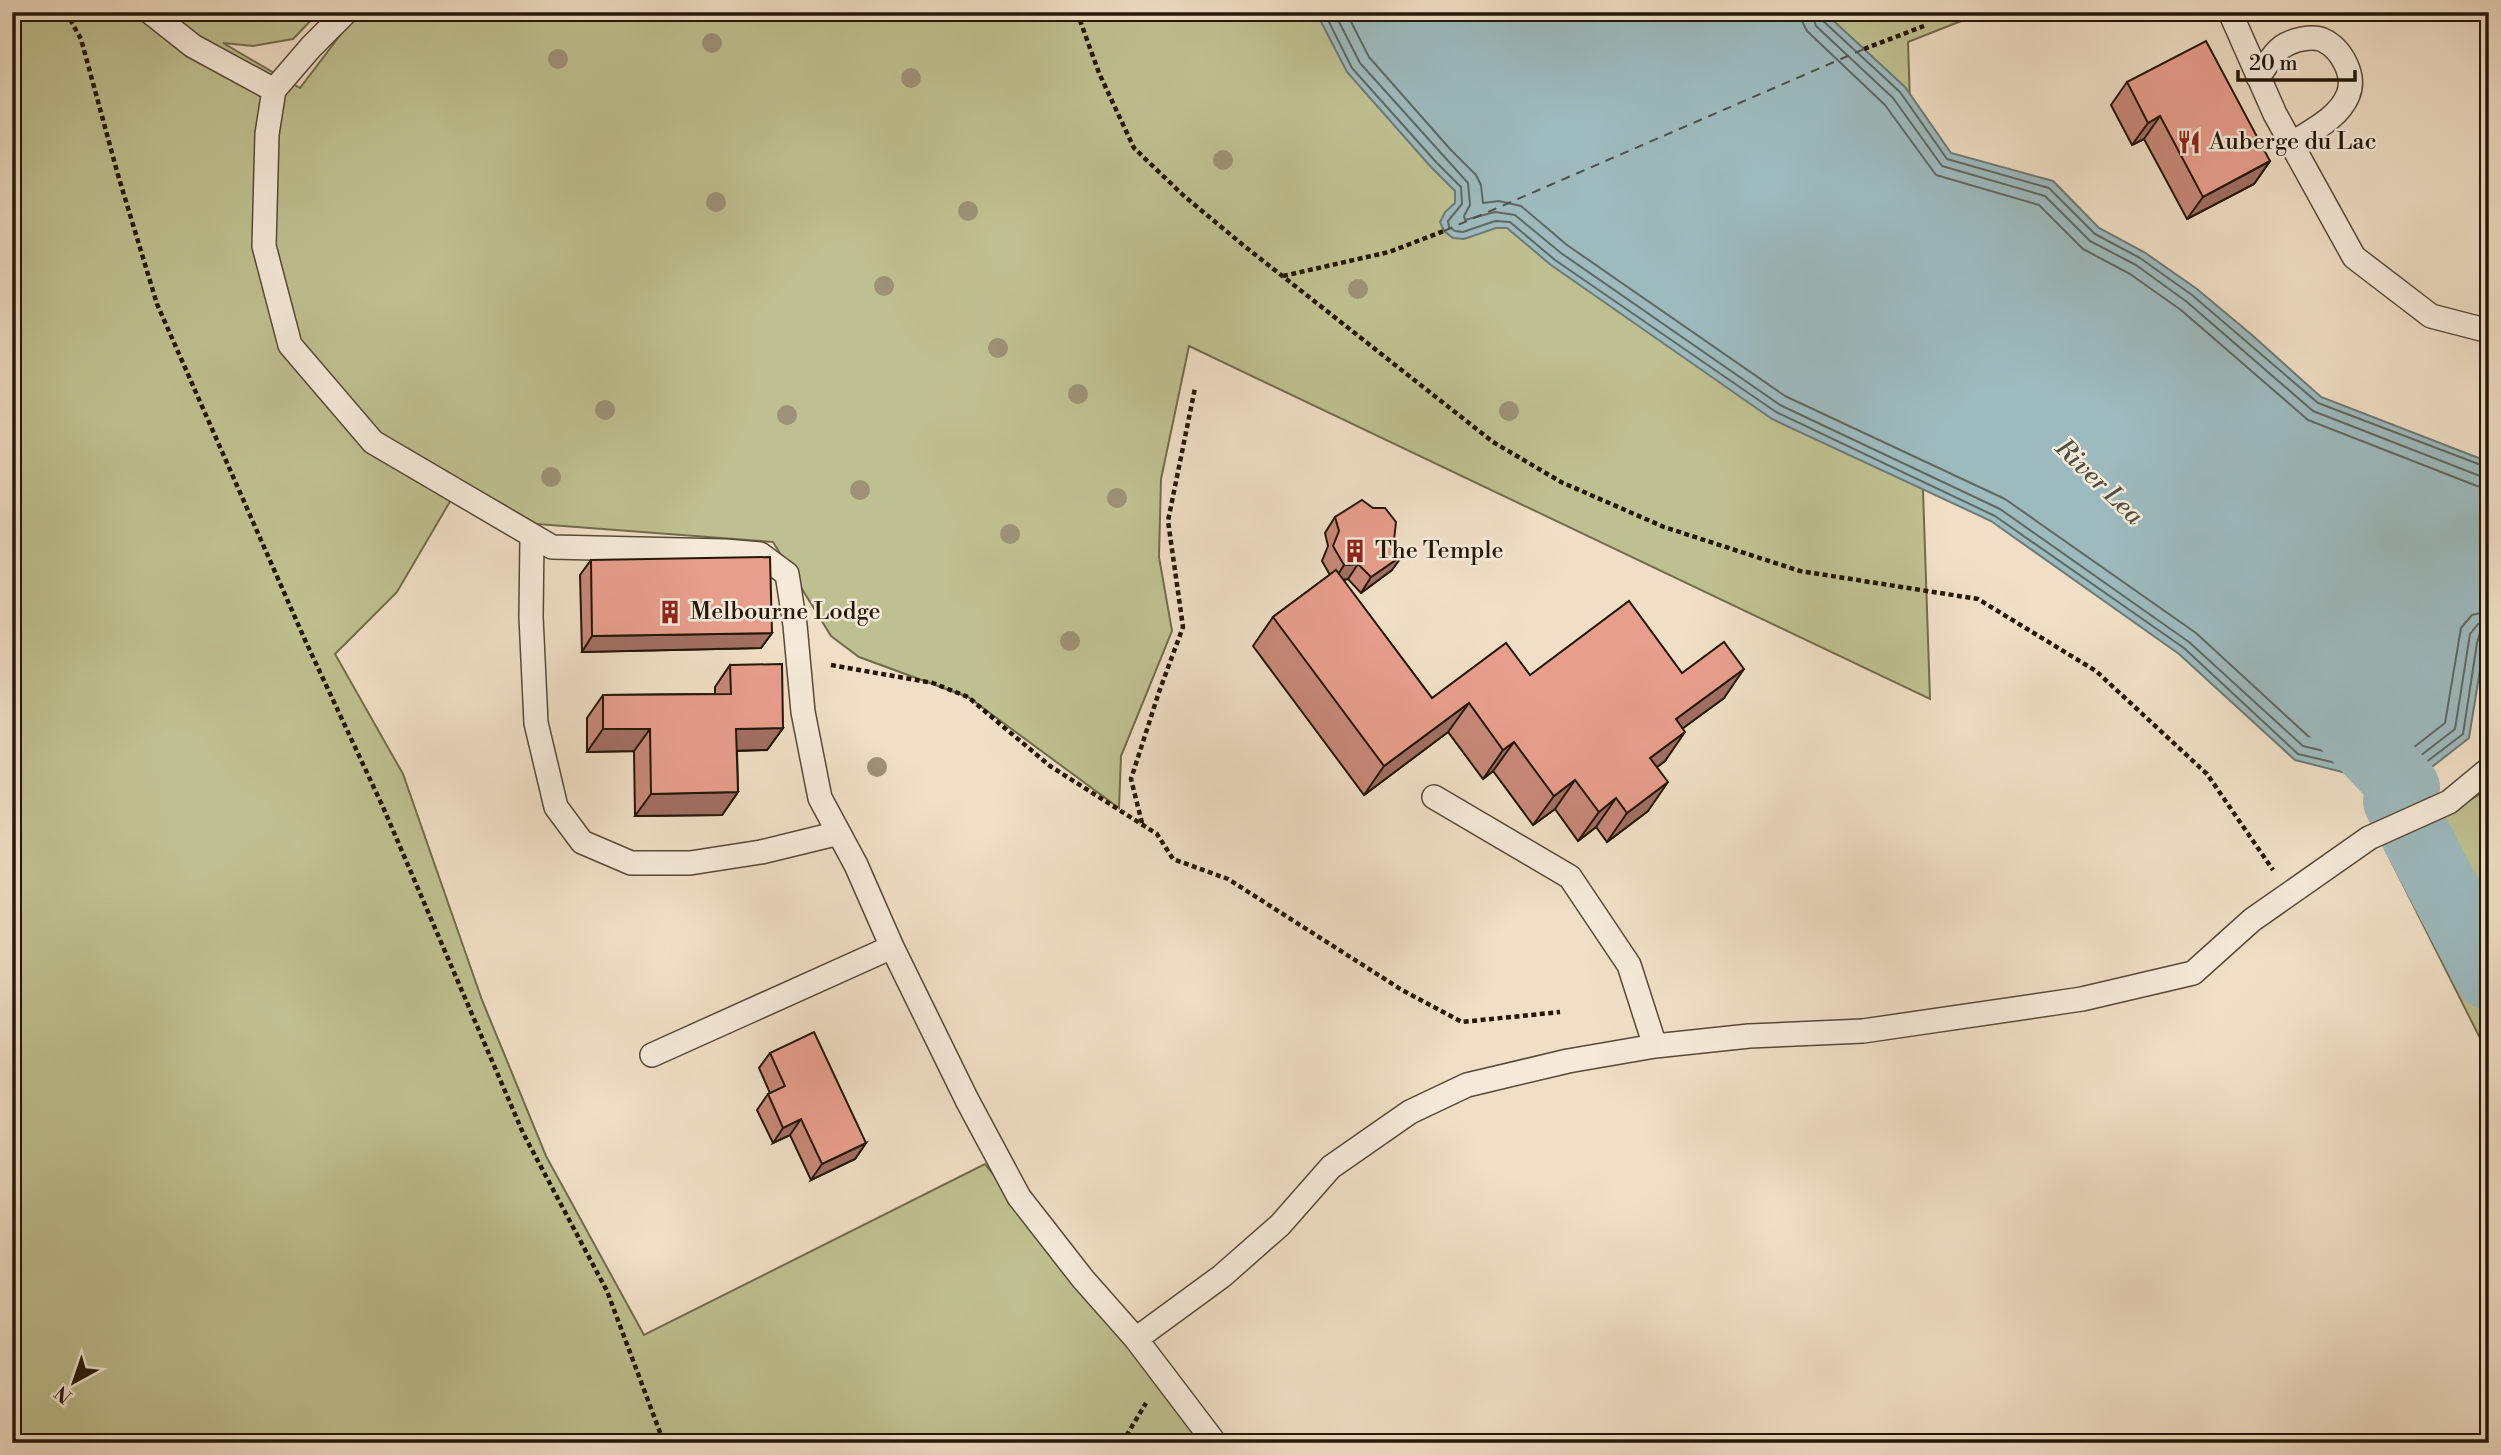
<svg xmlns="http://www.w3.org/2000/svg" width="2501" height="1455" viewBox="0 0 2501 1455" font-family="'Libre Bodoni',serif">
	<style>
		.green { fill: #bfc091; stroke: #726c4c; stroke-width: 2 }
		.water { fill: #9dbabe; stroke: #6d7975; stroke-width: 2 }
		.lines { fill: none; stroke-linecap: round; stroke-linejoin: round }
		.shore { stroke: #606862; stroke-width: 2 }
		.river { stroke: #9dbabe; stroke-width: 70 }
		.ferry { stroke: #4e5047; stroke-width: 2; stroke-dasharray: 9 7; stroke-linecap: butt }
		.service-casing { stroke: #574937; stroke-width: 26 }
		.path { stroke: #241707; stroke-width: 4.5; stroke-dasharray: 5 3.5; stroke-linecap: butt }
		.service { stroke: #f5eada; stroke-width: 23 }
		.tree { fill: #9e9177 }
		.wall { fill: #c88879; stroke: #241707; stroke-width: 2 }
		.shaded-wall { fill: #a26f63; stroke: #241707; stroke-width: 2 }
		.building { fill: #e89e8d; stroke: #241707; stroke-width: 2 }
		.labels { text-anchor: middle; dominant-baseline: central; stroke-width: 5; stroke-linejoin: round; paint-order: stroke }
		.poi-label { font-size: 24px; fill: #241707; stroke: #f5eada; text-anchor: start }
		.water-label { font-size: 26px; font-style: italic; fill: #4e5047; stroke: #f5eada }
	</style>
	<rect width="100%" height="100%" fill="#f0dfc6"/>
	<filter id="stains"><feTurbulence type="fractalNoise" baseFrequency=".00286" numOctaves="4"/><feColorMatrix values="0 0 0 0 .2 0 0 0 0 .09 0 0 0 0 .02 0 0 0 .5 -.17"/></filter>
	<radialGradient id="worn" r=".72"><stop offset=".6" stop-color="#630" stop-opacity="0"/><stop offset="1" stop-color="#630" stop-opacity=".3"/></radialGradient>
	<!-- green -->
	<path class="green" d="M12 12H319L293 39 253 46 223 43 300 88 354 17 360 12H1984L1908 42 1930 699 1189 346 1161 479 1159 557 1172 631 1121 756 1119 808 968 697 859 657 831 636 773 542 537 524 462 481 397 592 335 654 403 774 482 1000 546 1156 644 1335 985 1164 1205 1443H12Z
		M2489 789V1056L2385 849Z"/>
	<!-- water -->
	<path class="water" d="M1316 12H1824L1905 87 1951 153 2053 181 2099 228 2144 252 2197 289 2252 335 2321 397 2489 462V626L2484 645 2469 738 2405 788 2295 760 2179 654 1991 521 1772 419 1551 265 1507 228H1496L1464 239 1453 238 1444 231 1440 222 1445 212 1455 203V191L1431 167 1347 72Z"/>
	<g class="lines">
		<!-- shore -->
		<path class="shore" d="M1324 12 1352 68 1436 162 1461 187 1462 204 1448 221 1449 227 1455 231 1463 232 1495 221 1510 222 1555 260 1776 412 1995 516 2184 648 2298 754 2404 779 2463 734 2477 643 2480 633 2489 630
			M1334 12 1360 63 1468 183 1470 205 1464 216 1465 220 1495 212 1515 215 1561 253 1780 405 2000 509 2189 642 2303 746 2402 770 2455 729 2470 634 2478 624 2489 622
			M1346 12 1369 57 1450 149 1476 175 1481 185 1483 203 1499 201 1521 206 1567 245 1785 396 2005 499 2196 633 2308 736 2400 758 2445 723 2461 628 2472 615 2489 611
			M1801 12 1802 21 1807 31 1885 105 1936 175 2039 205 2083 249 2130 274 2181 310 2308 420 2477 486 2489 488
			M1811 12 1816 26 1893 98 1942 166 2045 196 2090 241 2136 265 2187 302 2313 411 2480 476 2489 477
			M1820 12 1822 20 1900 92 1947 159 2049 188 2095 234 2140 258 2192 295 2318 403 2489 468"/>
		<!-- river -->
		<path class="river" d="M2339 717 2405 788 2398 801 2489 975"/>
		<!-- ferry -->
		<path class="ferry" d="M1444 231 1864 49"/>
		<!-- service casing -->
		<g class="service-casing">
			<path id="service" d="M150 12 193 46 274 90 267 134 264 246 290 345 373 442 552 547 725 551 760 554 787 574 795 625 803 712 820 798 856 865 892 947 967 1100 1019 1197 1083 1279 1136 1339 1215 1443
				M2230 12 2275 114 2354 257 2431 316 2489 331
				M2258 77C2265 68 2273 53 2282 47 2292 40 2312 35 2323 40 2342 49 2356 76 2348 95 2339 118 2311 131 2291 144
				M274 90 311 47 346 12
				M532 537 531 617 536 723 556 807 582 842 631 863H690L761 852 839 833
				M1434 797 1570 877 1629 965 1655 1046
				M652 1055 892 947
				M1136 1339 1222 1276 1280 1225 1331 1167 1410 1112 1467 1085 1568 1061 1655 1046 1749 1036 1863 1031 2082 999 2193 973 2252 920 2369 838 2449 802 2489 769"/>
		</g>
		<!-- path -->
		<path class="path" d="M66 12 81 39 118 175 157 304 305 640 383 807 523 1133 607 1291 664 1443
			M1077 12 1099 73 1134 148 1184 196 1243 245 1493 442 1561 482 1664 527 1800 571 1978 599 2096 671 2207 774 2273 870
			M1864 49 1924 26
			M1283 276 1389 252 1444 231
			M831 665 933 683 968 697 1050 766 1157 834 1173 859 1228 879 1402 990 1462 1022 1560 1012
			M1142 823 1131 779 1159 692 1183 627 1168 521 1195 388
			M1122 1443 1146 1403"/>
		<!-- service -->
		<use href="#service" class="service"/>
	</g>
	<!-- trees -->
	<g class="tree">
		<circle cx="712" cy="43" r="10"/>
		<circle cx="558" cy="59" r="10"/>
		<circle cx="911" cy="78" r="10"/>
		<circle cx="1223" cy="160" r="10"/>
		<circle cx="716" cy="202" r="10"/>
		<circle cx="968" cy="211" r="10"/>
		<circle cx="884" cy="286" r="10"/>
		<circle cx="1358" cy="289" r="10"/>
		<circle cx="998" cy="348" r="10"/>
		<circle cx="1078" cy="394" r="10"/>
		<circle cx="605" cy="410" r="10"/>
		<circle cx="1509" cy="411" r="10"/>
		<circle cx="787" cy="415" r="10"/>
		<circle cx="551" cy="477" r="10"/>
		<circle cx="860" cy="490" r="10"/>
		<circle cx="1117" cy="498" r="10"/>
		<circle cx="1010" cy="534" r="10"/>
		<circle cx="1070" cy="641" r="10"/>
		<circle cx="877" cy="767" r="10"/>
	</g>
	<!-- wall -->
	<path class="wall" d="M2127 82 2270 161 2254 184 2187 219 2144 139 2132 145 2111 105Z
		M1335 517 1394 540 1392 570 1361 593 1348 579 1343 580 1432 698 1530 675 1682 673 1724 698 1683 728 1665 761 1657 767 1648 811 1607 842 1596 827 1578 841 1555 809 1533 825 1493 771 1483 779 1448 732 1364 795 1253 646 1273 617 1330 575 1322 561 1328 546 1325 533Z
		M591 560 772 633 761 648 582 652 580 575Z
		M730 665 783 728 767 750 737 751 738 792 722 815 635 816 634 751 587 752V718L603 695 715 694V687Z
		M770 1053 866 1143 855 1159 811 1180 790 1135 773 1143 757 1110 768 1094 770 1093 759 1068Z"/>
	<!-- shaded-wall -->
	<path class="shaded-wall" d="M2160 116 2144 139 2132 145 2148 123Z
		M2270 161 2254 184 2187 219 2203 197Z
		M1403 555 1392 570 1361 593 1371 577Z
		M1358 564 1348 579 1334 581 1344 565Z
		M772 633 761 648 582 652 592 636Z
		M1744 669 1724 698 1656 748 1676 719Z
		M1469 703 1448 732 1364 795 1384 766Z
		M783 728 767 750 720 751 736 729Z
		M603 729H650L634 751 587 752Z
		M1685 732 1665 761 1630 787 1650 758Z
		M1514 742 1493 771 1483 779 1503 750Z
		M1575 780 1555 809 1533 825 1554 796Z
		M1668 782 1648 811 1607 842 1627 813Z
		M738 792 722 815 635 816 651 794Z
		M1616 798 1596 827 1578 841 1599 812Z
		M801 1119 790 1135 773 1143 783 1128Z
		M866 1143 855 1159 811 1180 822 1164Z"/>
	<!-- building -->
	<path class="building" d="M2206 41 2270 161 2203 197 2160 116 2148 123 2127 82Z
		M1362 500 1373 508H1385L1396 522 1394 540 1403 555 1371 577 1358 564 1344 565 1333 546 1339 531 1335 517Z
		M770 557 772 633 592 636 591 560Z
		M1336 570 1432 698 1506 643 1530 675 1629 601 1682 673 1724 642 1744 669 1676 719 1685 732 1650 758 1668 782 1627 813 1616 798 1599 812 1575 780 1554 796 1514 742 1503 750 1469 703 1384 766 1273 617Z
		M782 664 783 728 736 729 738 792 651 794 650 729H603V695L731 694 730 665Z
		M814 1032 866 1143 822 1164 801 1119 783 1128 768 1094 785 1086 770 1053Z"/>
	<!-- icons -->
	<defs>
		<g id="restaurant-bare" transform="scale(1.89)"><path d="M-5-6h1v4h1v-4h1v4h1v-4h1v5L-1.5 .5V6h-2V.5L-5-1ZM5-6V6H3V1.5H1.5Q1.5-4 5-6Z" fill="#8f2418" stroke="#f5eada" stroke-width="2.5" paint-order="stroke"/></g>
		<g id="building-bare" transform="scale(1.89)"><path d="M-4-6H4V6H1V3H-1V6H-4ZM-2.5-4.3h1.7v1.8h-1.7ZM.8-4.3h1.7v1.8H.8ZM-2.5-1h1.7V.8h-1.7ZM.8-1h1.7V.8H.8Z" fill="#8f2418" stroke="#f5eada" stroke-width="2.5" paint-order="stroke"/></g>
	</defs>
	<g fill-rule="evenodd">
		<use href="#restaurant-bare" x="2189" y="142"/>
		<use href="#building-bare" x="1355" y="551"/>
		<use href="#building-bare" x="670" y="612"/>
	</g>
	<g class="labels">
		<!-- poi labels -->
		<g class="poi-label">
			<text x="2209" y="142">Auberge du Lac</text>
			<text x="1375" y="551">The Temple</text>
			<text x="690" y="612">Melbourne Lodge</text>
		</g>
		<!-- water labels -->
		<g class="water-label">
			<text transform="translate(2099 482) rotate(44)">River Lea</text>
		</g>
	</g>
	<!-- margin -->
	<rect width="2501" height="1455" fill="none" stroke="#f0dfc6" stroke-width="42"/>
	<rect x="14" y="14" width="2473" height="1427" fill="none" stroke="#241707" stroke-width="3.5"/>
	<rect x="21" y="21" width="2459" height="1413" fill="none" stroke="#241707" stroke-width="2"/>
	<!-- north arrow -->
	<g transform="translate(74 1382) rotate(220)" stroke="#f5eada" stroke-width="5" paint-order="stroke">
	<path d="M0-5L12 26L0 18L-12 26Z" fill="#241707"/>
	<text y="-10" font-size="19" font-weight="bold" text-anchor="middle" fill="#241707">N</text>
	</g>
	<!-- scale -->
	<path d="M2238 70v10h117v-10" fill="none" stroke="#241707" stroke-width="3.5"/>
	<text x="2249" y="70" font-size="21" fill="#241707" stroke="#f5eada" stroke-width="5" paint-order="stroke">20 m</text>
	<rect width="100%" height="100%" filter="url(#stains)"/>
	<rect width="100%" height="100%" fill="url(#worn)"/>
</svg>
